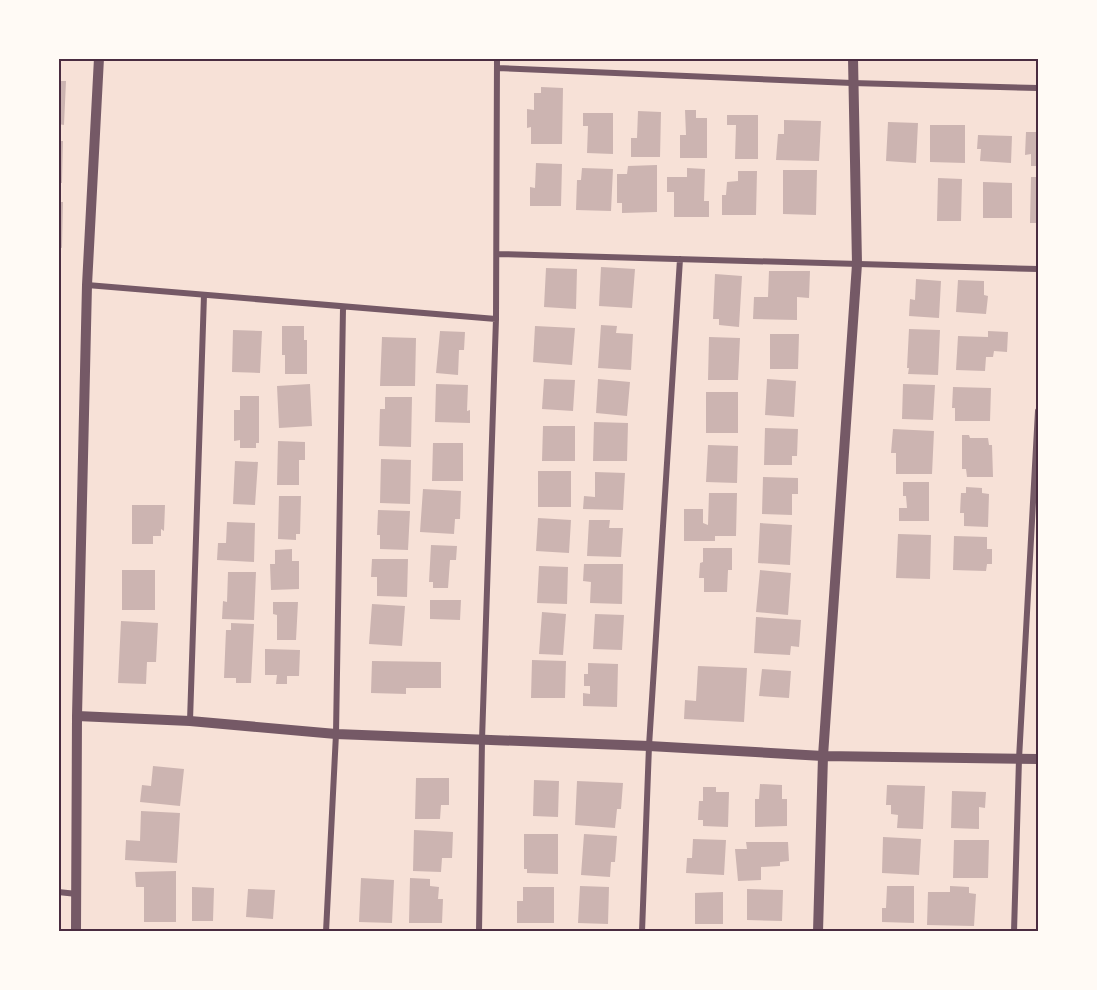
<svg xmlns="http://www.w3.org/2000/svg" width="1097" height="990" viewBox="0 0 1097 990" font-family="Poppins,sans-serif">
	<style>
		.building { fill: #ccb4b1 }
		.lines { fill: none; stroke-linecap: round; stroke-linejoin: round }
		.minor { stroke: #755966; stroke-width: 6 }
		.tertiary { stroke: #755966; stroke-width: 10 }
		.neatline { fill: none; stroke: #4a2c40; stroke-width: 2 }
	</style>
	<rect width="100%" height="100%" fill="#f7e1d7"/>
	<!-- building -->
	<path class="building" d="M58 81H66L64 125 58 124Z
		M541 87 563 88 562 144H531V127L527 128V109L534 110V93H541Z
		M685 110H696V118H707V158H680V135H686Z
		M638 111 661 112 660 157H631V138H637Z
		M583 113H613V154L587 153 588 126H583Z
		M727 115H758V159H735L736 125H727Z
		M784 120 821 121 819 161 776 160 778 134H784Z
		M888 122 918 123 916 163 886 161Z
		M930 125H965V163L930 162Z
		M1026 132H1038V166H1031V154L1025 155Z
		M978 135 1012 136 1011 163 980 161 981 149H977Z
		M58 141H63L62 183H58Z
		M536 163 562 164 561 206H530V187L535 188Z
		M657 165V212L622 213V203H617V174H627L628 166Z
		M582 168 613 169 611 211 576 210 577 180H581Z
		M687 168 705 169 704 201H709V217H674V192H667V177H687Z
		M783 170H817L816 215 783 214Z
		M738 171H757L756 215H722V195H726L727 182 738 181Z
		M1031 177H1038V223H1030Z
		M938 178 962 179 961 221H937Z
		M983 182 1012 183V218H983Z
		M58 202H63L62 248 58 247Z
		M601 267 635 269 632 308 599 306Z
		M546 268 577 269 576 309 544 307Z
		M769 271H810L809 298 797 297V320L753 319 754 297H768Z
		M715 274 742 276 739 327 719 325V319H713Z
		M916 279 941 281 939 318 909 316 910 299 915 300Z
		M958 280 984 281V295L988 296 986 314 956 312Z
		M601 325 617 326 616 333 633 334 631 370 598 368Z
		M282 326H304V340H307V374H285V355H282Z
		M535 326 575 328 572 365 533 362Z
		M909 329 940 330 938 375 908 374 909 368H907Z
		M233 330 262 331 260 373 232 372Z
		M440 331 465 332 464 350H459L458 375 436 373Z
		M988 331 1008 332 1007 352 994 351 993 357H986L985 371 956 370 958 336 988 337Z
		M770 334H799L798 369H770Z
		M382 337 416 338 415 386H380Z
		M709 337 740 338 738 380H708Z
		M544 379 575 380 573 411 542 409Z
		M598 379 630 382 627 416 596 413Z
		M767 379 796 381 794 417 765 415Z
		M310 384 312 426 279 428 277 386Z
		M436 384 468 385 467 411 470 410V423L435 422Z
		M903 384 935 385 933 420 902 419Z
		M953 387 991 388 990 421H955V408H952Z
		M706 392H738V433H706Z
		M240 396H259V443H256V448H240V440L234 441V410H240Z
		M385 397H412L411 447 379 446 380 409H385Z
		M594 422 628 423 627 461H593Z
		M543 426H575V461H542Z
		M765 428 798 429 797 456H792V465H764Z
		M893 429 934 431 932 474H896V453H891Z
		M962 435H969L970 438H988L989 445H992L993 477H967L966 469H962Z
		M278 441 305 442V460H299V485H277Z
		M433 443H463V481H432Z
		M708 445 738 446 737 483 706 482Z
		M381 459 411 460 410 504 380 503Z
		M235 461 258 462 255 505 233 504Z
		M538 471H571V507H538Z
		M595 472 625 473 623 510 583 509 584 496 595 497Z
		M763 477 798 478V494H792V515L762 514Z
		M903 482H929V521H899V508H907L906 496H903Z
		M966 487 982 488V493L989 494 988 527 964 526V513H960L961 493H966Z
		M423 489 461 491 460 519H455L454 534 420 532Z
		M709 493H737L736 536H715V541H684V509H703V523L708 525Z
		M279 496H301L300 534H296V540L278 539Z
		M132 505H165L164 531 161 529V536H153V544H132Z
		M378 510 410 511 408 550 380 549V535H377Z
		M538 518 571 520 569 553 536 551Z
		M589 520H610L609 528H623L621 557 587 556Z
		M227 522 255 523 254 562 217 560 218 543H226Z
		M760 523 792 525 790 565 758 563Z
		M898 534 931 535 930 579 896 578Z
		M954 536 987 537V549H992V564H987L986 571 953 570Z
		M431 545 457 546 456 560H450L448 588H433V582H429Z
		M703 548H732V570H728L727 592H704V578H699L700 563 703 562Z
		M292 549V561H299V589L271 590 270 564H275V550Z
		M372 559H408L407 597 377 596V577H371Z
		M584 564H623L622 604 590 603 591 582 583 581Z
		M539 566 568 567 567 604 537 603Z
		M122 570H155V610H122Z
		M760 570 791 573 788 615 756 612Z
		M228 572H256L254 620 222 619 223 601 227 602Z
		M430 600H461L460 620 430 619Z
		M273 602H298L296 640H277V615L273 614Z
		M372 604 405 606 402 646 369 644Z
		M542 612 566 614 563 655 539 654Z
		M595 614 624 615 622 650 593 649Z
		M756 617 801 620 799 647 791 646 790 655 754 653Z
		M121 621 158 623 156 662H147L146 684 118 683Z
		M231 623 254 624 251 683H236V678H224L226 630H231Z
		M265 649 300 650 299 676H287V684H276L277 675H265Z
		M532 660 566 661 565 698H531Z
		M372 661 441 662V688H406V694L371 693Z
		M588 663 618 664 617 707 583 706V693L590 694V686H584V674H588Z
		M698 666 747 668 744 722 684 719 685 700 696 701Z
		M762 669 791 671 789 698 759 696Z
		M153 766 184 769 180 806 140 802 142 785 151 786Z
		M416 778H449V805H441L440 819H415Z
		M534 780 559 781 558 817 533 816Z
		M577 781 623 783 621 809H617L615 828 575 825Z
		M760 784 782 785V799H787V826L755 827V799H759Z
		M887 785 925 786 923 829 897 828 898 815 891 814V805H886Z
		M703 787H716V792H729L728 827 703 826V820H698L699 801H703Z
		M952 791 986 792 985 808 979 807V829L951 828Z
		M141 811 180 813 177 863 125 860 126 840 140 841Z
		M414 830 453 832 452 858H442L441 872 413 871Z
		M524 834H558V874L527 873V869H524Z
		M584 834 617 836 615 862H611L610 877 581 875Z
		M883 837 921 839 919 875 882 873Z
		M693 839 726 840 724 875 686 873 687 858H692Z
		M954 840H989L988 878H953Z
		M746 842H788L789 861 780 862V866L761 867V880L738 881 735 849H747Z
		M176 871V922H144V887H136L135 872Z
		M361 878 394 880 392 923 359 922Z
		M410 878 430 879V886L439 887 438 899H443L442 923H409Z
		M580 886 609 887 608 924 578 923Z
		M887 886H914V923L882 922V908H886Z
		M950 886 969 887V893L976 894 974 926 927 925 928 892H950Z
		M192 887 214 888 213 921H192Z
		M523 887H554V923H517V901H523Z
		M248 889 275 890 273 919 246 917Z
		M747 889 783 890 782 921 747 920Z
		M723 892V924H695V893Z"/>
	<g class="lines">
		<!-- minor -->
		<path class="minor" d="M497 68 852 83 1038 88
			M497 254 1038 269
			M87 285 496 319
			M190 721 204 295
			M58 892 77 894
			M326 932 336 734 343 308
			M479 932 482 740 496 319 497 58
			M642 932 649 746 680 259
			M1014 932 1019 759 1038 411"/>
		<!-- tertiary -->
		<path class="tertiary" d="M77 716 190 721 336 734 649 746 823 756 1038 759
			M76 932 77 716 87 285 99 58
			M818 932 823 756 857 264 853 58"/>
	</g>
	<!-- border -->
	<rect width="1097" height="990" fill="none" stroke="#fffaf5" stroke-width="120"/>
	<rect x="60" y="60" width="977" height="870" class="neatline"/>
</svg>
